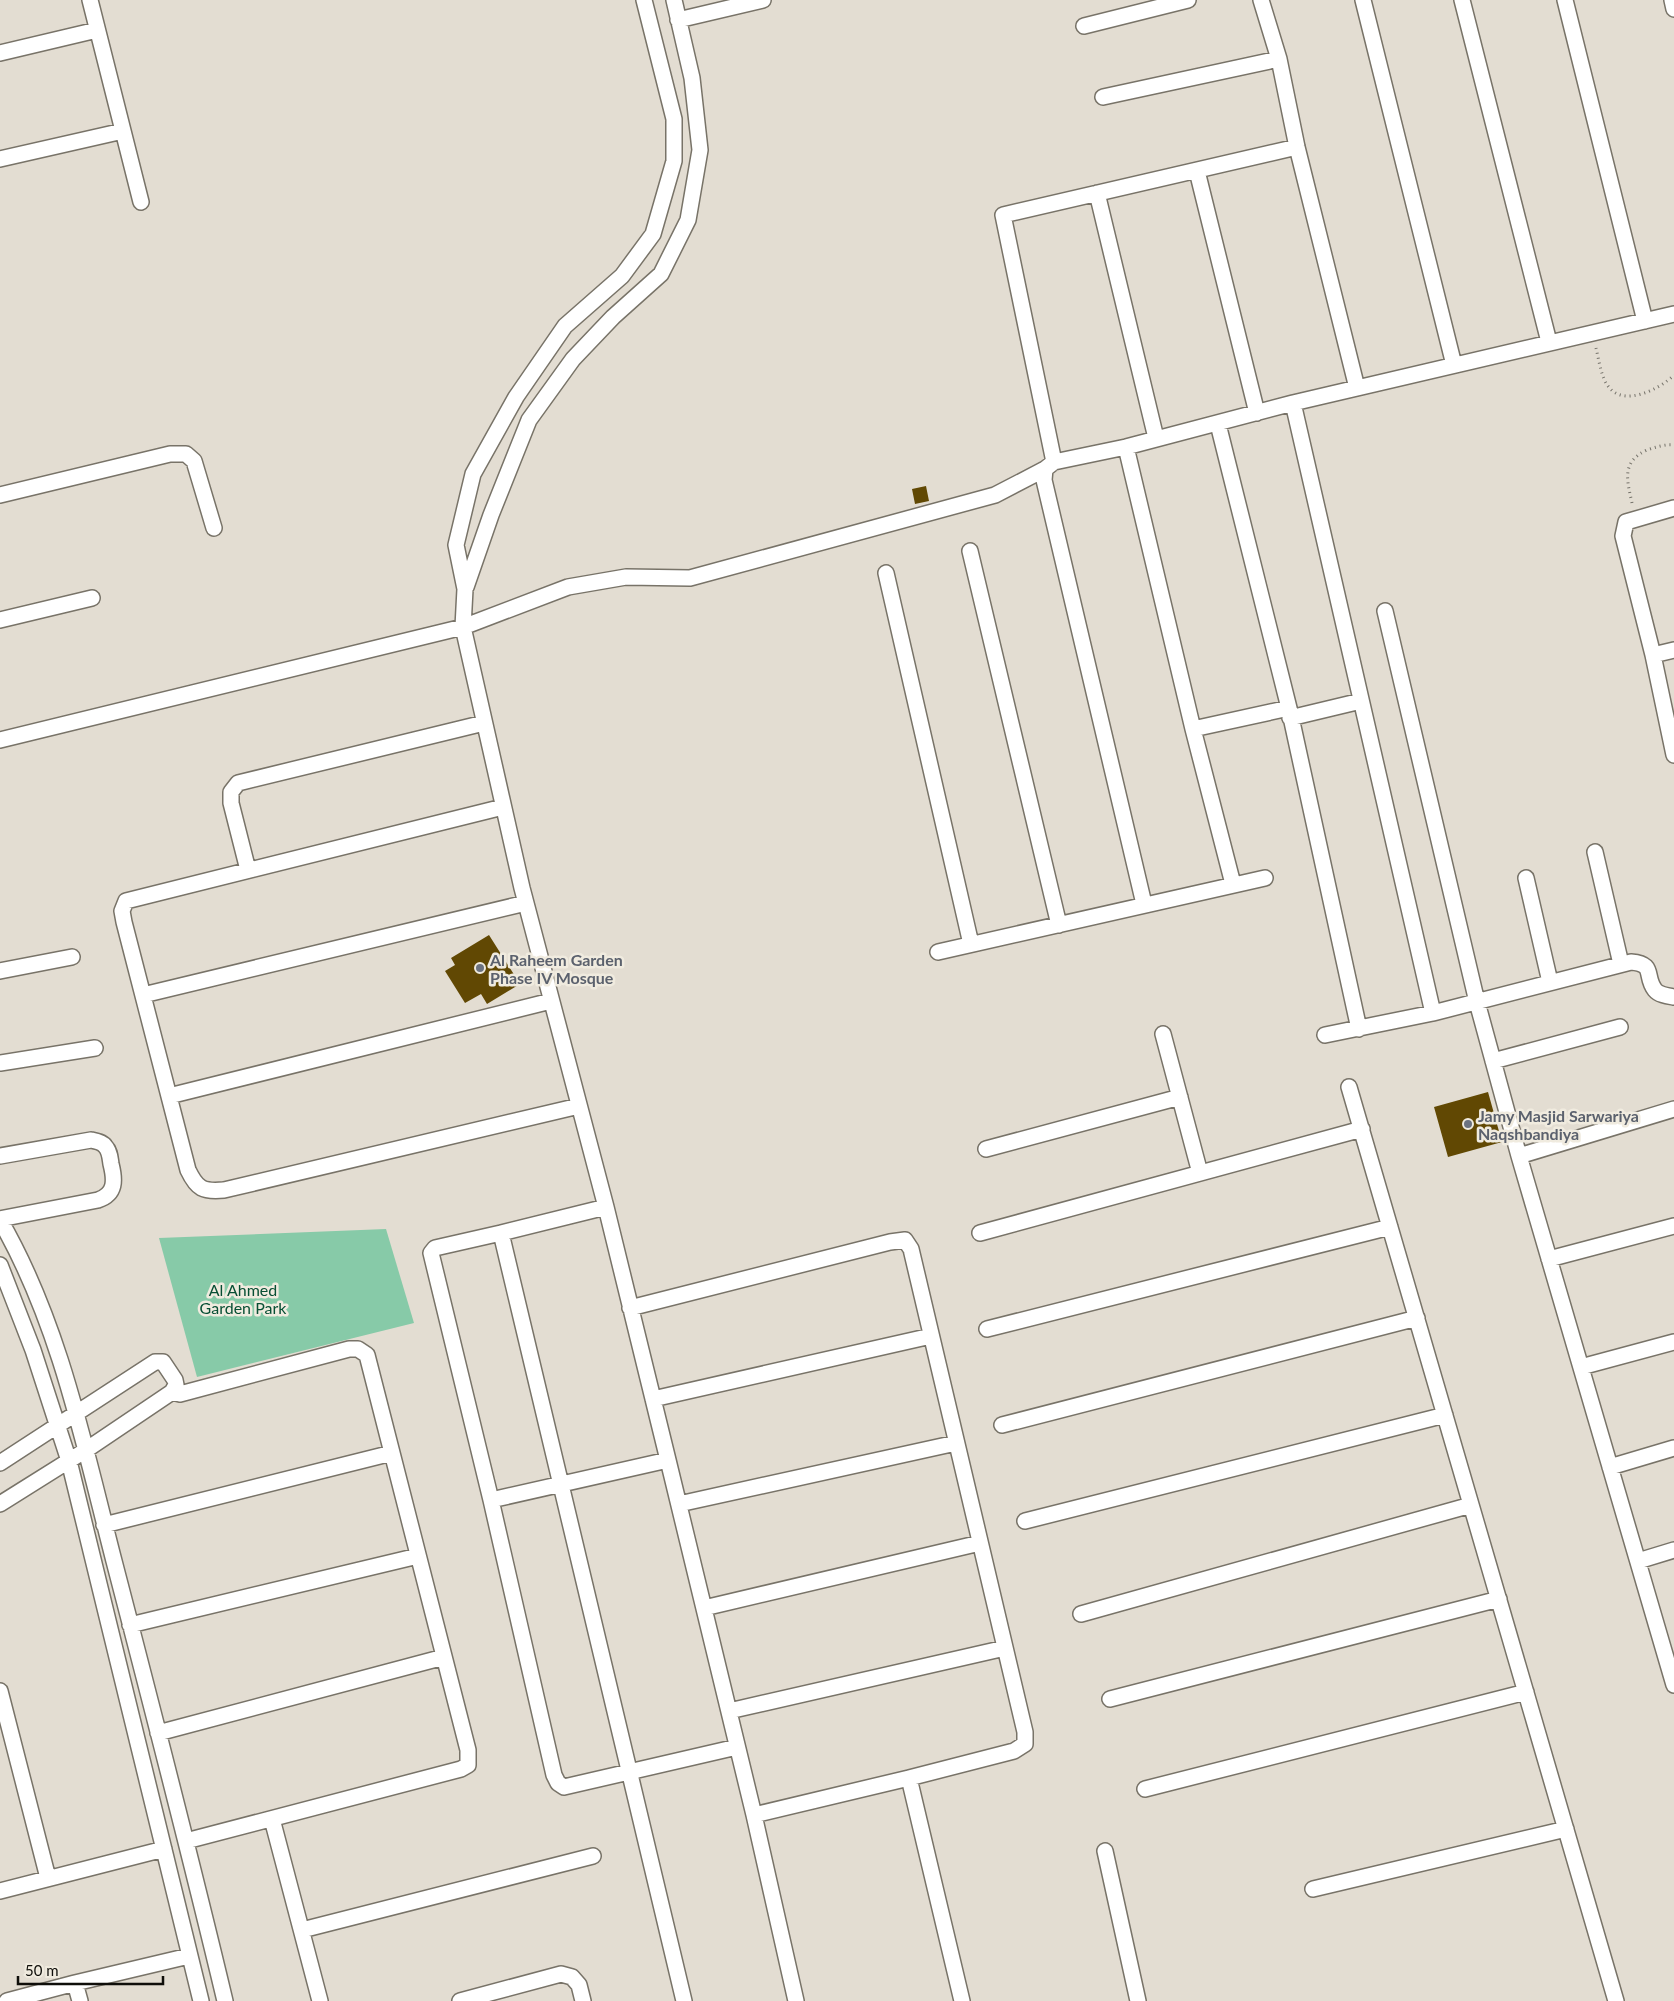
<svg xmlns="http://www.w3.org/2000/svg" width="1674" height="2001" viewBox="0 0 1674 2001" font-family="Lato,sans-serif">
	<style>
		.green { fill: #87caa8 }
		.building { fill: #614803 }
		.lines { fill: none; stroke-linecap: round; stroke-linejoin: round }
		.street-casing { stroke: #787368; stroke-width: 18 }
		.path { stroke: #75726a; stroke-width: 3; stroke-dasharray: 1 4; stroke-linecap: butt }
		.street { stroke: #fff; stroke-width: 15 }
		.worship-dot { fill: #6b7280; stroke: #f0ebdf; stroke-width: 2 }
		.labels { text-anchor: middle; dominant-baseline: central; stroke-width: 5; stroke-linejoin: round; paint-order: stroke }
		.worship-label { font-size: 16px; font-weight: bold; fill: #5b616d; stroke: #f0ebdf; text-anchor: start }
		.park-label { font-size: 16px; fill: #074f34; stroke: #f0ebdf }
	</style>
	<rect width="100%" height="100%" fill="#e3ddd2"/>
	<!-- green -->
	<path class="green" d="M386 1229 414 1323 197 1377 159 1238Z"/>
	<!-- building -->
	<path class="building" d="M926 486 929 501 915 504 912 489Z
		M489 935 520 984 487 1004 481 994 465 1003 445 971 455 965 451 958Z
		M1488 1092 1502 1142 1448 1157 1434 1107Z"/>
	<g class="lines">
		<!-- street casing -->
		<g class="street-casing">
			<path id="street" d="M90 0 141 202
				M644 0 674 119V161L653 234 622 276 565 326 516 397 473 474 456 545 465 589 463 627 522 888 606 1207 668 1460 754 1815 796 2001
				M1261 0 1279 59 1297 147 1357 388
				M1363 0 1454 365
				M1462 0 1549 342
				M1565 0 1645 321
				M1672 0 1674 9
				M678 20 763 0
				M1084 26 1188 0
				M0 53 97 30
				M1103 97 1279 59
				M0 159 123 131
				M1197 171 1257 413
				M1097 193 1156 438
				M1293 403 1433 1013
				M1218 424 1289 708 1359 1029
				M1126 447 1193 729 1233 884
				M1054 462 1003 215 1297 147
				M1045 469 1044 480 1144 904
				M0 495 170 454H186L194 461 214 528
				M1674 508 1626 522 1623 536 1653 655 1674 755
				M970 551 1059 925
				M886 573 971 944
				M466 587 491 515 529 420 573 359 613 317 661 274 688 220 700 150 692 78 674 0
				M1385 611 1477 1002 1519 1156 1674 1685
				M0 620 92 598
				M1653 655 1674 650
				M1290 718 1361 701
				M1193 729 1289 708
				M0 740 463 627 568 587 626 577 690 578 995 495 1045 469 1054 462 1126 447 1293 403 1674 314
				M503 807 126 901 122 911 124 922 188 1170C197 1189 203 1192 224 1190L579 1106
				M1595 852 1621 964
				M248 870 231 803V792L238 783 484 723
				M1526 878 1550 982
				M938 952 1265 878
				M0 971 72 957
				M143 995 526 903
				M1163 1034 1200 1173
				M1325 1035 1433 1013 1631 962C1656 964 1644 976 1655 990 1659 995 1668 996 1674 997
				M1493 1061 1620 1027
				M0 1063 95 1048
				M1349 1087 1616 2001
				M169 1096 551 1001
				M986 1149 1180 1097
				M0 1156 91 1140C96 1141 102 1142 105 1146 110 1151 110 1158 111 1164 115 1180 116 1194 98 1200L0 1219
				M1519 1156 1674 1109
				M606 1207 501 1233 684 2001
				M0 1220C60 1324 84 1445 114 1561 152 1707 190 1854 225 2001
				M501 1233 435 1248 431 1253 491 1500 554 1775 558 1783 564 1787 737 1747
				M980 1233 1362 1129
				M1549 1259 1674 1226
				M0 1265 33 1350 69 1461 201 2001
				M630 1308 890 1242 905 1240 911 1249 1025 1732V1744L1014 1751 909 1778
				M987 1329 1390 1227
				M1581 1367 1674 1342
				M172 1392 180 1394 349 1349H358L367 1355 468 1750V1765L461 1769 186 1841
				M653 1399 931 1336
				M1002 1425 1417 1318
				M0 1463 155 1362H163L175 1380 176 1385 172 1392 86 1450 0 1504
				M1610 1467 1674 1448
				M491 1500 668 1460
				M679 1504 956 1443
				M1025 1521 1445 1415
				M104 1525 392 1453
				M1638 1561 1674 1550
				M704 1608 980 1543
				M1081 1614 1471 1505
				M130 1625 418 1556
				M0 1691 48 1878
				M1110 1699 1499 1599
				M729 1711 1005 1648
				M158 1733 444 1657
				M1145 1789 1526 1692
				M754 1815 909 1778 962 2001
				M272 1819 320 2001
				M1105 1851 1138 2001
				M1313 1889 1566 1829
				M0 1891 164 1849
				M302 1930 593 1856
				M75 1983 80 2001
				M7 2001 75 1983 189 1956
				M460 2001 561 1974 572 1977 579 1985 583 2001"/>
		</g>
		<!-- path -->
		<path class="path" d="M1596 348C1599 360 1601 377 1608 386 1623 408 1660 389 1674 375
			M1632 503C1627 480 1621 462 1647 450 1656 447 1665 444 1674 445"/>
		<!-- street -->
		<use href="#street" class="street"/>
	</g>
	<!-- markers -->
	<g class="worship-dot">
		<circle cx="480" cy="968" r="5"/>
		<circle cx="1468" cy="1124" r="5"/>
	</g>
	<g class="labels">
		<!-- worship labels -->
		<g class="worship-label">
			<text x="490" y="959">Al Raheem Garden<tspan x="490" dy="18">Phase IV Mosque</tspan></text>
			<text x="1478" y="1115">Jamy Masjid Sarwariya<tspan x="1478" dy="18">Naqshbandiya</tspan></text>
		</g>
		<!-- park labels -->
		<g class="park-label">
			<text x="243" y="1289">Al Ahmed<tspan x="243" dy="18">Garden Park</tspan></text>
		</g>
	</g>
	<!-- scale -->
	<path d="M18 1976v8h145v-8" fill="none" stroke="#0f0e0a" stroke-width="2.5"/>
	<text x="25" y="1976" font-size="15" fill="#0f0e0a" stroke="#f0ebdf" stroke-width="4" paint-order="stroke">50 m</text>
</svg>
